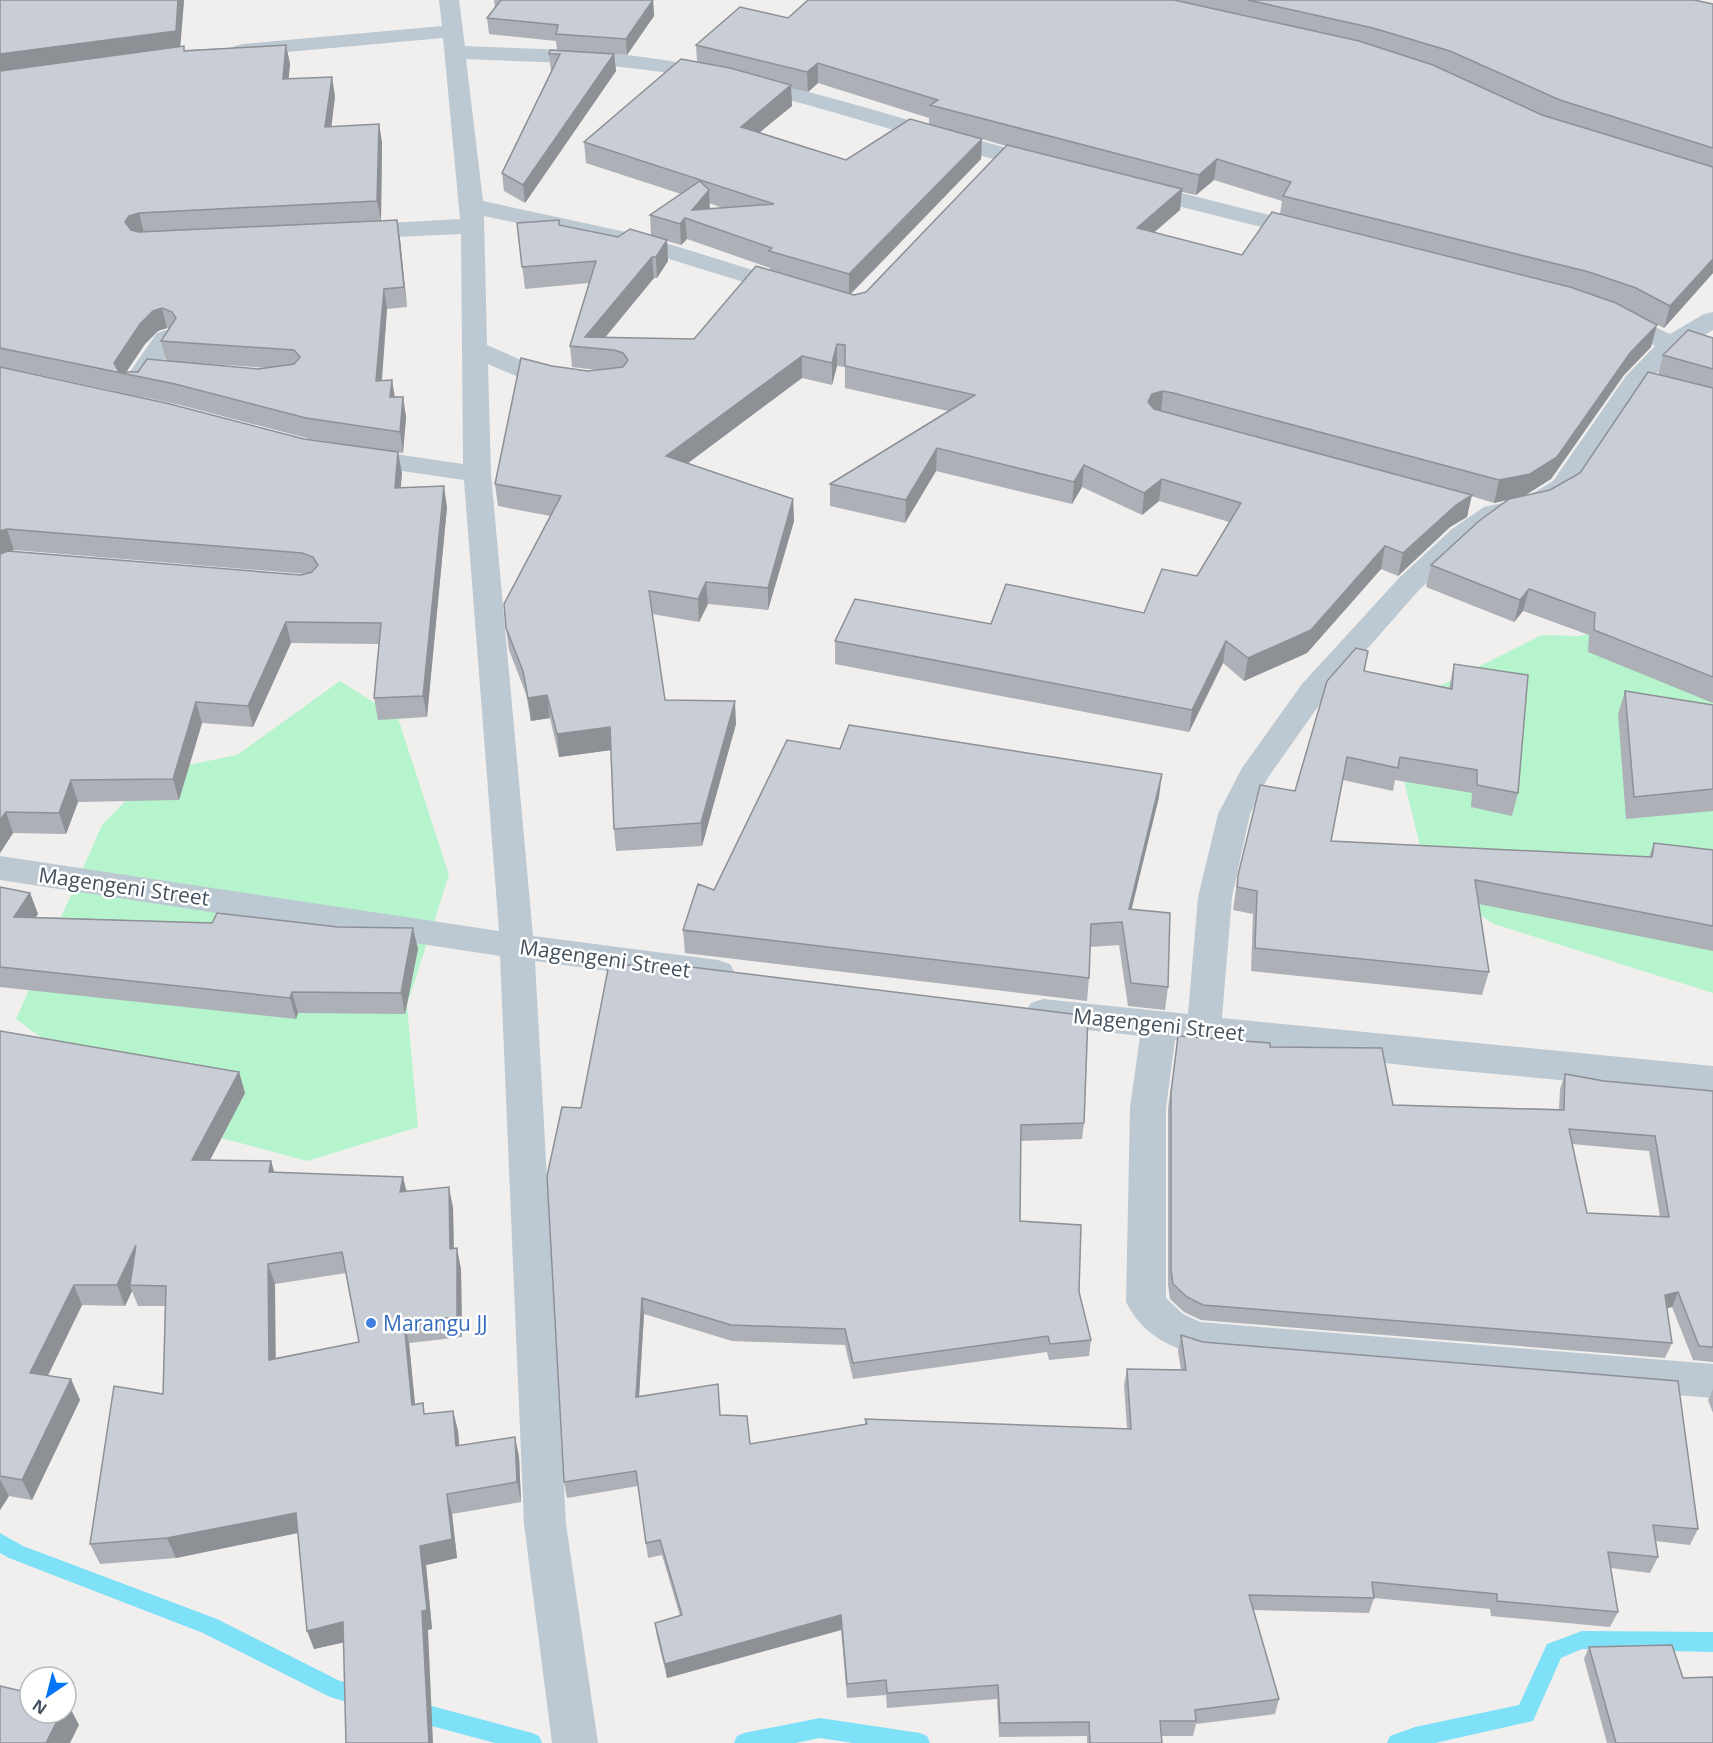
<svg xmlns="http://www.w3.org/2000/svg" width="1713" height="1743" viewBox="0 0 1713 1743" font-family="'Open Sans',sans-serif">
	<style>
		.green { fill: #b6f4cd }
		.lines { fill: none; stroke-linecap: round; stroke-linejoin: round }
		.stream { fill: #7ee1f7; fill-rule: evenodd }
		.street { fill: #bdc9d2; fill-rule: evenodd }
		.wall { fill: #adb0b7; fill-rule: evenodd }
		.shaded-wall { fill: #8d9095 }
		.building { fill: #c9cdd5; stroke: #8d9095; stroke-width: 1.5; fill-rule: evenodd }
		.shop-dot { fill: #3f7fe0; stroke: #fff; stroke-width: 2 }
		.labels { text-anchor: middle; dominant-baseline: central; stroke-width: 5; stroke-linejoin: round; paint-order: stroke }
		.street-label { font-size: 21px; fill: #44525e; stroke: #fff }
		.shop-label { font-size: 21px; fill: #366cbe; stroke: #fff; text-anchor: start }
	</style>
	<rect width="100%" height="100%" fill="#f1eeee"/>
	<!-- green -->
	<path class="green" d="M1713 608V993L1494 924 1429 882 1387 712 1542 635 1579 636Z
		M340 681 398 718 449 875 407 1005 418 1127 307 1161 151 1119 16 1019 102 825 154 772 237 755Z"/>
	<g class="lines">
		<!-- stream -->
		<path class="stream" d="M0 1533 23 1546 217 1619 340 1681 371 1690 374 1697 371 1704 364 1707 330 1697 203 1633 9 1558 0 1553Z
			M1582 1631 1713 1632V1652L1582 1649 1561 1658 1533 1721 1435 1743H1387L1390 1736 1415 1727 1519 1705 1547 1644Z
			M413 1701 532 1733 539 1736 542 1743H495L413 1721 406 1718 403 1711 406 1704Z
			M820 1718 920 1733 927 1736 930 1743H853L820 1738 795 1743H734L737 1736 744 1733Z"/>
		<!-- street -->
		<path class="street" d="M439 0H459L465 46C531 49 598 49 664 60 795 82 922 126 1050 160L1053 165 1050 170 1042 172C915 140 792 93 662 72 597 62 532 62 466 59L483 201 640 235 798 284 801 289 798 294 789 296 627 246 484 216 487 345 528 363 572 374 576 379 572 384C549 390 509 374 488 364L491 474 533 936 718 960 730 964 735 973 730 982 718 986 535 961 566 1524 598 1743H552L524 1524 500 956 0 880V856L499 931 464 480 354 464 344 462 341 456 344 450 354 448 463 464 461 234 353 239 345 237 341 232 345 227 353 225 460 219 443 38 242 56 235 54 231 50 235 46 242 44 442 26Z
			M1138 182 1317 227 1321 232 1317 237 1309 239 1130 194 1126 189 1130 184Z
			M1614 308 1670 334 1704 314 1713 312V330L1680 349 1644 386 1573 493 1544 510 1503 519 1472 541 1419 590 1324 698 1267 779 1250 814 1232 897 1222 1018 1713 1066V1094L1430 1068 1175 1040 1166 1108V1298L1183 1314 1200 1322 1713 1364V1398L1200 1356C1167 1346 1142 1334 1126 1302L1130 1108 1140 1036 1043 1025 1031 1021 1025 1012 1031 1003 1043 999 1188 1014 1198 897 1218 814 1242 768 1302 684 1399 578 1452 529 1484 507 1525 498 1553 481 1626 376 1655 346 1605 320 1602 315 1605 310Z
			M166 330 175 333 179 338 135 402 126 404 117 402 113 396 117 390 157 333Z"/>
	</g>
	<!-- wall -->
	<path class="wall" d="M0 0H184L180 47 184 46V50L286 45 290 64 288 79 335 96 331 127 379 124 382 143 381 220H397L400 239 407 307 387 309 382 381 392 380 395 397H403L406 417 403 453 310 439 180 405 12 369 402 473 400 488 447 507 427 717 378 720 374 698 379 644 291 643 253 727 202 723 179 800 78 802 66 834 13 833 0 853ZM167 328 169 329 161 341 166 361 138 372H126L145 344 158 331ZM176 362 241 366 267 368 258 369ZM14 550 306 574 301 575 9 551Z
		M494 0H653L654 16 627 55 614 54 616 71 525 203 504 191 502 173 551 71 549 54 557 50 556 41 489 34 487 18 495 8Z
		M808 0H1694L1713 4V273L1664 328 1629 310 1651 347 1624 375 1551 479 1524 496 1494 503 1471 496 1467 517 1450 527 1398 576 1381 569 1307 653 1244 681 1223 663 1189 732 835 664V641L991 624 1144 613 1197 576 1229 522 1159 501 1142 515 1082 487 1072 504 936 471 905 523 830 506V484L948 411 845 388V367L837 366 832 385 802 378 688 463 793 499 794 521 768 610 708 604 699 622 652 614 665 700 736 724 702 846 616 851 614 829 611 750 559 757 550 718 531 721 526 694 509 650 506 628 550 516 498 506 495 484 552 366 588 371 597 370 572 367 570 346 589 283 525 289 517 223 559 225 618 237 651 235 650 215 681 194 586 163 584 142 697 62 696 45 788 18ZM818 83 929 118V124L846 160 759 132 792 106 791 88 808 92ZM982 139 1006 146 866 292 854 295 851 294 981 159ZM1214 180 1282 201 1280 214 1242 255 1154 232 1180 210 1182 192 1196 195ZM709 203 723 208 709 209ZM687 239 770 268V270L694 339 605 338 654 278H657L668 261 667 241 681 245Z
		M1713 338V703L1588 652 1589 635 1523 611 1514 622 1426 587 1431 565 1550 490 1580 473 1658 375 1663 355Z
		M1454 664 1518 793 1512 816 1471 807 1472 793 1395 780 1393 791 1343 780 1331 841 1649 857 1654 843 1713 850V951L1479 904 1489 972 1482 995 1251 971 1253 914 1233 910 1238 875 1295 791 1449 689Z
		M1625 691 1713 705V811L1626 819 1618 714Z
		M1159 797 1131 909 1168 987 1165 1010 1128 1006 1119 945 1090 947 1089 978 1087 1001 685 953 683 930 714 890Z
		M0 887 30 893 38 914 35 917 338 927 413 928 418 949 405 1014 298 1013 296 1019 0 987Z
		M0 1031 239 1072 245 1093 210 1160 271 1161 274 1172 407 1192 453 1208 454 1248 461 1269 462 1337 409 1343 415 1404 425 1414 453 1411 458 1431 459 1445 519 1456 521 1502 452 1514 457 1558 426 1565 432 1629 344 1642 314 1649 298 1533 176 1558 100 1564 90 1544 163 1394 165 1306H138L132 1291 125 1306 82 1305 48 1376 71 1379 80 1400 32 1500 9 1496 0 1510ZM346 1273 359 1342 275 1358V1284Z
		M1178 1036 1270 1047 1393 1105 1559 1109 1560 1089 1565 1074 1604 1081 1713 1091V1362L1693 1360 1672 1307 1667 1308 1672 1343 1665 1358 1201 1320 1184 1312 1170 1299 1168 1285V1108ZM1572 1144 1649 1151 1660 1217 1587 1213Z
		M581 1108 1084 1123 1082 1139 1021 1141 1020 1221 1079 1292 1091 1340 1089 1356 1049 1360 1047 1352 853 1379 845 1345 732 1341 644 1314 639 1397 720 1415 750 1444 865 1424V1419L1127 1429 1124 1385 1127 1369 1181 1370 1178 1351 1181 1335 1698 1529 1690 1545 1655 1541 1658 1557 1650 1573 1611 1568 1618 1612 1610 1627 1491 1616 1490 1609 1374 1598 1369 1613 1253 1610 1279 1699 1275 1714 1196 1724 1193 1736H1161L1162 1743H1087V1736L999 1737 997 1699 887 1708 886 1695 847 1698 841 1630 667 1678 657 1637 655 1623 680 1616 662 1555 648 1558 638 1486 567 1498 564 1482Z
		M1713 1389V1413L1708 1400Z
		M1589 1647 1683 1678 1713 1743H1607L1584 1659Z"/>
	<!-- shaded-wall -->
	<path class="shaded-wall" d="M178 0H184L180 50 0 74V54Z
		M653 0 654 16 627 55 626 39Z
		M286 45 290 64 287 98 283 79Z
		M614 54 616 71 525 203 523 185Z
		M818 63V83L808 92 807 72Z
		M332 77 335 96 329 147 325 127Z
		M791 85 792 106 742 147 741 127Z
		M379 124 382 143 381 221 377 201Z
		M982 139 981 159 849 295V274Z
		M1217 159 1214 180 1196 195 1199 175Z
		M1182 189 1180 210 1135 249 1137 228Z
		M709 190 710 211 692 210Z
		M139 213 144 233 134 236 125 222 129 216Z
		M685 218 687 239 681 245 680 224Z
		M397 220 400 239 407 307 404 287Z
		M667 240 668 261 657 278 656 257Z
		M652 257 654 278 596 348 585 337Z
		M1713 259V273L1664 328 1670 306Z
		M384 289 387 309 380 401 376 381Z
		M162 308 167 328 158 331 145 344 125 374 116 372 114 363 140 324 153 311Z
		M1657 325 1651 347 1624 375 1551 479 1524 496 1494 503 1499 480Z
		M837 344V366L832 385V363Z
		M802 356V378L668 478 666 456Z
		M392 380 395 401 390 397Z
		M1163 391 1161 413 1146 424 1148 402 1152 394Z
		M403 397 406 417 403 453 400 432Z
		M937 448 936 471 905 523 906 500Z
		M398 452 402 473 399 509 395 488Z
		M1084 465 1082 487 1072 504 1074 482Z
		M1162 479 1159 501 1142 515 1144 493Z
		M444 486 447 507 427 717 423 696Z
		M1472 495 1467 517 1450 527 1398 576 1403 553 1456 505Z
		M793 499 794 521 768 610V588Z
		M7 529 14 550 0 554V531Z
		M1385 546 1381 569 1307 653 1244 681 1248 658Z
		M706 582 708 604 699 622 698 599Z
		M1529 589 1523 611 1514 622 1520 600Z
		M286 622 291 643 253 727 248 706Z
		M1226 641 1223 663 1189 732 1192 710Z
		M547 695 550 718 531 721 528 698Z
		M735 701 736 724 702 846 701 823Z
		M196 702 202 723 179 800 173 779Z
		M610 727 612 750 559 757 557 734Z
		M1162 774 1159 797 1126 932 1129 909Z
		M71 780 78 802 66 834 59 813Z
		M6 812 13 833 0 853V820Z
		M30 893 38 914 22 938 14 917Z
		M413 928 418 949 405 1014 401 993Z
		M292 992 298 1013 296 1019 290 998Z
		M239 1072 245 1093 199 1181 192 1160Z
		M271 1161 277 1182 269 1172Z
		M403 1177 408 1197 400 1192Z
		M449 1187 453 1208 454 1269 450 1249Z
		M136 1245 130 1285 132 1291 125 1306 117 1285Z
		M457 1248 461 1269 462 1337 457 1317Z
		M268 1264 275 1284 276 1380 269 1360Z
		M74 1285 82 1305 39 1393 30 1373Z
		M1678 1292 1672 1307 1659 1310 1665 1295Z
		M642 1298 644 1314 638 1413 636 1397Z
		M404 1322 409 1343 417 1425 412 1405Z
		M71 1379 80 1400 32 1500 22 1480Z
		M453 1411 458 1431 461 1465 456 1446Z
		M515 1437 519 1456 521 1502 517 1482Z
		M0 1479 9 1496 0 1510Z
		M447 1494 452 1514 457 1558 426 1565 432 1629 428 1630 433 1743H429L422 1611 420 1546Z
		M296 1513 302 1532 176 1558 167 1538Z
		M841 1615V1630L667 1678 665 1664Z
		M343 1622 350 1641 314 1649 307 1631Z
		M67 1702 79 1725 70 1743H46L61 1713H66Z"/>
	<!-- building -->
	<path class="building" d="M0 0H178L176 31 0 54Z
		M501 0H653L626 39 556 34 558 25 487 18Z
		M808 0H1174L1359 41 1433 65 1542 115 1713 167V259L1670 306 1636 288 1589 272 1283 196 1291 182 1217 159 1199 175 930 105 938 100 818 63 807 72 696 45 740 7 788 18Z
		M1248 0H1694L1713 4V148L1560 100 1450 51 1373 28Z
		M286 45 283 79 332 77 325 127 379 124 377 201 139 213 129 216 125 222 131 230 139 232 397 220 404 287 384 289 376 381 392 380 390 397H403L400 432 306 418 175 384 0 348V71L184 46V51ZM162 308 172 312 176 318 161 341 294 350 300 357 294 364 258 369 147 359 138 372H119L114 363 140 324 153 311Z
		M550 50 614 54 523 185 502 173 560 54H549Z
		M681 59 730 68 791 85 741 127 846 160 910 119 982 139 849 274 769 251 772 248 685 218 680 224 650 215 700 181 709 190 692 210 774 204 584 142Z
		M1007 145 1182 189 1137 228 1242 255 1272 212 1570 287 1616 303 1657 325 1630 353 1557 457 1530 474 1499 480 1173 393 1163 391 1152 394 1148 402 1154 409 1472 495 1456 505 1403 553 1385 546 1311 630 1248 658 1226 641 1192 710 835 641 855 599 991 624 1006 584 1144 613 1162 569 1197 576 1241 503 1162 479 1144 493 1084 465 1074 482 937 448 906 500 830 484 975 395 845 366V345L837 344 832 363 802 356 666 456 793 499 768 588 706 582 698 599 649 591 665 700 735 701 701 823 614 829 610 727 557 734 547 695 528 698 523 671 506 628 504 604 561 496 495 484 521 358 552 366 588 371 623 367 628 360 623 353 614 350 570 346 596 261 522 267 517 223 559 220V225L618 237 630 229 667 240 656 257H652L585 337 694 339 756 266 854 295 866 292Z
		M1688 330 1713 338V369L1663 355Z
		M0 367 170 404 304 439 398 452 395 488 444 486 423 696 374 698 381 623 286 622 248 706 196 702 173 779 71 780 59 813 6 812 0 820V554L8 551 301 575 312 572 318 565 313 557 302 553 7 529 0 531Z
		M1648 372 1713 388V677L1594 630 1595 613 1529 589 1520 600 1431 565 1479 521 1509 499 1550 490 1580 473Z
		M1356 648 1368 651 1364 671 1452 689 1454 664 1528 675 1518 793 1477 785V770L1400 757 1398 768 1347 757 1331 841 1652 857 1654 843 1713 850V926L1475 880 1489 972 1255 948 1257 891 1237 887 1238 875 1260 785 1295 791 1327 681Z
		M1625 691 1713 705V789L1634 797Z
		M849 725 1162 774 1129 909 1170 913 1168 987 1131 983 1122 922 1091 924 1089 978 683 930 698 884 714 890 787 740 840 749Z
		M0 887 30 893 14 917 212 923 217 913 338 927 413 928 401 993 292 992 290 998 0 967Z
		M609 964 674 968 675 965 1088 1016 1084 1123 1021 1125 1020 1221 1081 1225 1079 1292 1091 1340 1050 1344 1048 1336 853 1363 845 1329 731 1325 642 1298 636 1397 718 1384 720 1415 747 1416 750 1444 867 1424 865 1419 1131 1429 1127 1369 1186 1370 1181 1335 1203 1342 1678 1381 1698 1529 1653 1525 1658 1557 1608 1552 1618 1612 1497 1601V1594L1372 1582 1374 1598 1249 1595 1279 1699 1195 1710 1196 1721H1160L1162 1743H1090L1089 1722 1000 1723 998 1685 887 1693 886 1680 847 1684 841 1615 665 1664 655 1623 682 1615 660 1540 646 1543 636 1471 564 1482 547 1176 562 1107 581 1108Z
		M0 1031 239 1072 192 1160 271 1161 269 1172 403 1177 400 1192 449 1187 450 1249 457 1248V1317L404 1322 412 1405 423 1403 424 1414 453 1411 456 1446 515 1437 517 1482 447 1494 452 1539 420 1546 427 1610 422 1611 429 1743H346L343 1622 307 1631 296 1513 167 1538 90 1544 114 1386 163 1394 166 1286 130 1285 136 1245 117 1285H74L30 1373 71 1379 22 1480 0 1476ZM342 1252 359 1342 269 1360 268 1264Z
		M1178 1036 1270 1043V1047L1382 1048 1393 1105 1564 1110 1565 1074 1604 1081 1713 1091V1347L1699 1346 1678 1292 1665 1295 1672 1343 1203 1305 1187 1297 1173 1284 1171 1270V1093ZM1569 1129 1655 1136 1669 1217 1587 1213Z
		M1672 1645 1683 1678 1713 1677V1743H1616L1589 1647Z
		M0 1686 30 1693V1713H61L46 1743H0Z"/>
	<!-- markers -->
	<circle class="shop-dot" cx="371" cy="1323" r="6"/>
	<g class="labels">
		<!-- street labels -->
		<g class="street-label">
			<text transform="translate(124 886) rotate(8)">Magengeni Street</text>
			<text transform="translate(605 958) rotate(8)">Magengeni Street</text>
			<text transform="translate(1159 1024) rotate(6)">Magengeni Street</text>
		</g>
		<!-- shop labels -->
		<g class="shop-label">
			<text x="383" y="1323">Marangu JJ</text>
		</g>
	</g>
	<!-- north arrow -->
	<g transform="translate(48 1695) rotate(215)"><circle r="28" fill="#ffffff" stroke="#b4babf" stroke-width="1.5"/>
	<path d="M0-4.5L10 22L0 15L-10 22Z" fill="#0274f6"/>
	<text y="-9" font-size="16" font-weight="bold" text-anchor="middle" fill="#44525e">N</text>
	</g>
</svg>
